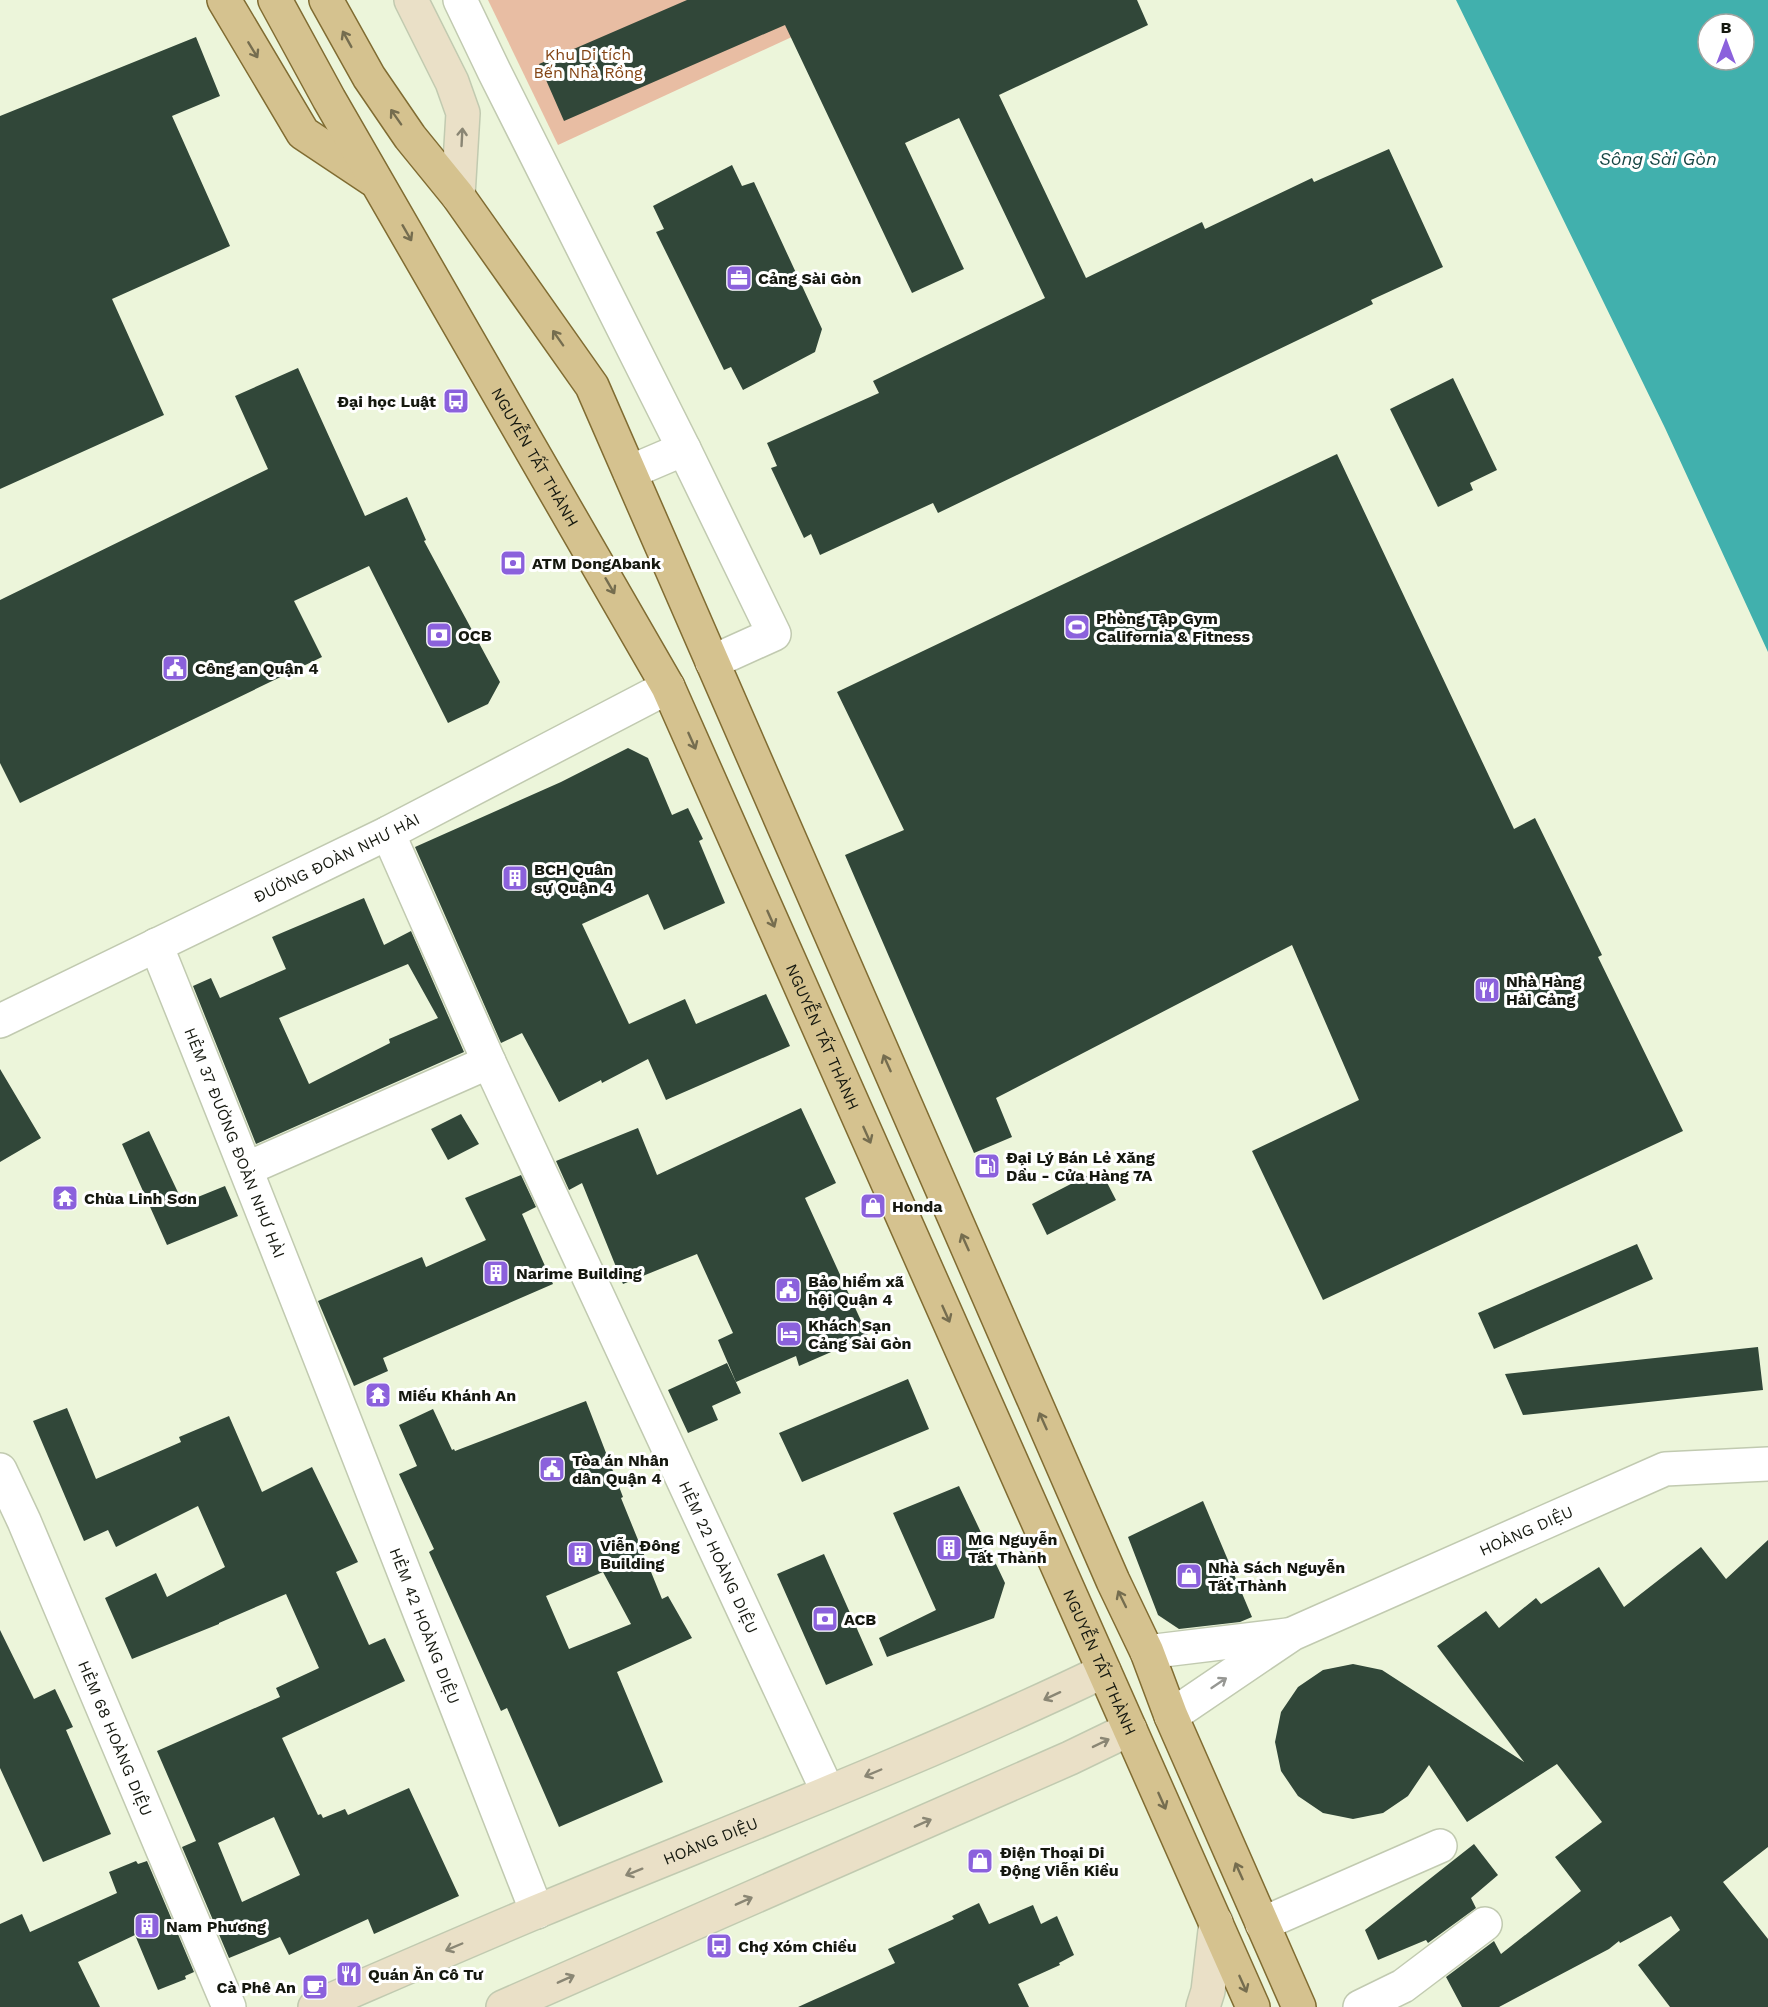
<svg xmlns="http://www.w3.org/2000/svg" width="1768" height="2007" viewBox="0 0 1768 2007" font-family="'Work Sans',sans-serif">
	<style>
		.green { fill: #e8bda3 }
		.water { fill: #41b0ad; fill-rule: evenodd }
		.building { fill: #314739; fill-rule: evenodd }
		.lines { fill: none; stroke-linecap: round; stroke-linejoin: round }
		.street-casing { stroke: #c1cab0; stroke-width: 36 }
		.secondary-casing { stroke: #c1cab0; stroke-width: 36 }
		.primary-casing { stroke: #806c32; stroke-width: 36 }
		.street { stroke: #fff; stroke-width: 33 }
		.secondary { stroke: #eae0c7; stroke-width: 33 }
		.primary { stroke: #d5c28f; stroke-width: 33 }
		.oneway { stroke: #756d4f }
		.oneway2 { stroke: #8a8674 }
		.oneway3 { stroke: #969793 }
		.labels { text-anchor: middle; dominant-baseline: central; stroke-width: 6; stroke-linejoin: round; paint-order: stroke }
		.park-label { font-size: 16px; fill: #834414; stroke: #fff }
		.poi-label { font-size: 16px; font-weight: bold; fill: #15180f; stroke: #fff; text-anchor: start }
		.street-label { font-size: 16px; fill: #15180f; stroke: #fff }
		.water-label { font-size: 18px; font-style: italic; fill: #154644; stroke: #fff }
	</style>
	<rect width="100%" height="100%" fill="#ecf5da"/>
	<!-- green -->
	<path class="green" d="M488 0H872L558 145Z"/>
	<!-- water -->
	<path class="water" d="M1456 0H1768V652L1665 428ZM1708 24H1744V60H1708Z"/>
	<!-- building -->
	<path class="building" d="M687 0H1137L1148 25 999 95 1086 278 1202 222 1205 229 1312 178 1314 182 1389 149 1443 267 1371 300 1373 304 938 513 933 503 820 555 811 534 804 538 771 468 777 466 767 443 879 393 873 381 1045 298 959 118 905 143 964 269 912 293 785 25 564 121 539 64Z
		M196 37 220 96 172 116 230 246 112 299 164 415 0 489V116Z
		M732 165 742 186 754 182 822 329 815 352 743 390 731 367 724 370 656 232 664 229 653 206Z
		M298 368 365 516 407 497 426 540 424 541 500 682 488 704 448 723 369 566 294 601 322 657 20 803 0 763V600L268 469 235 396Z
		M1453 378 1497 470 1470 483 1473 490 1438 507 1390 409Z
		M1337 454 1514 829 1535 818 1602 955 1598 957 1683 1131 1323 1300 1252 1151 1359 1100 1292 945 996 1098 1012 1137 974 1153 845 855 904 830 837 692Z
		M628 748 648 758 672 815 688 808 703 839 699 841 725 903 664 930 648 894 582 924 629 1024 685 999 696 1024 766 994 790 1046 666 1100 648 1059 602 1083 601 1080 559 1102 522 1033 501 1043 415 847 561 782Z
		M364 898 384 945 411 931 464 1052 256 1144 193 986 211 978 220 998 286 969 272 937ZM408 964 438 1018 389 1039 390 1043 309 1084 279 1018Z
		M0 1069 41 1138 0 1162Z
		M801 1108 836 1183 805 1198 868 1336 799 1366 796 1356 736 1382 718 1340 733 1333 697 1254 623 1284 582 1183 569 1190 556 1161 638 1128 657 1175Z
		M461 1114 479 1144 448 1160 431 1129Z
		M149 1131 183 1203 225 1186 238 1216 167 1245 122 1144Z
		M1100 1169 1116 1200 1047 1235 1032 1204Z
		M521 1175 536 1207 522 1214 553 1284 383 1358 388 1371 354 1386 318 1301 422 1257 426 1267 486 1240 465 1198Z
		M1637 1244 1653 1279 1494 1349 1478 1313Z
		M1758 1347 1763 1390 1523 1415 1505 1374Z
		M727 1363 741 1393 712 1406 718 1420 688 1433 668 1390Z
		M908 1379 929 1429 802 1482 779 1433Z
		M586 1401 623 1497 621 1498 662 1599 668 1596 692 1638 617 1672 663 1782 559 1827 507 1708 501 1711 429 1552 434 1549 399 1474 417 1466 399 1425 433 1409 452 1450 454 1449 455 1451ZM603 1572 631 1624 569 1649 546 1596Z
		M67 1408 96 1479 181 1442 179 1437 229 1416 262 1492 312 1467 358 1562 336 1572 369 1645 385 1638 405 1681 282 1738 318 1815 321 1814 323 1818 345 1809 348 1815 409 1788 459 1896 374 1934 368 1919 289 1955 280 1937 229 1958 182 1847 196 1841 157 1751 280 1697 276 1688 319 1668 286 1594 219 1623V1624L132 1659 105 1598 156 1573 167 1597 225 1567 198 1506 116 1547 108 1530 84 1541 33 1421ZM274 1817 300 1875 242 1902 218 1843Z
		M959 1486 1005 1583 994 1618 887 1657 879 1638 936 1610 893 1513Z
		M1203 1501 1252 1617 1240 1622 1179 1629 1158 1615 1128 1537Z
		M1768 1540V1847L1723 1882 1768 1939V2007H1670L1638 1965 1680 1930 1671 1916 1620 1943 1619 1941 1609 1949 1499 2007H1462L1446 1977 1494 1941 1501 1954 1581 1891 1555 1857 1602 1822 1557 1764 1467 1822 1429 1765 1408 1796 1383 1813 1353 1819 1323 1813 1298 1796 1281 1771 1275 1742 1281 1712 1298 1687 1323 1670 1353 1664 1382 1670 1524 1762 1437 1646 1486 1611 1499 1628 1536 1598 1541 1604 1599 1567 1624 1607 1701 1547 1726 1579Z
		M824 1554 873 1665 826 1685 777 1574Z
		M0 1630 34 1699 55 1689 73 1727 66 1730 111 1834 43 1862 0 1768Z
		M1474 1844 1498 1875 1471 1898 1476 1908 1428 1943 1426 1940 1378 1960 1365 1930Z
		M136 1861 138 1864 147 1861 194 1972 185 1976 186 1979 158 1990 135 1935 78 1962 100 2007H0V1924L22 1914 30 1932 117 1893 109 1872Z
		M979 1903 989 1924 1033 1905 1041 1924 1057 1916 1074 1955 1059 1963 1060 1965 1018 1984 1029 2007H798L895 1963 888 1949 954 1919 952 1916Z"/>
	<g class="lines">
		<!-- street casing -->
		<g class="street-casing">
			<g id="street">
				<path d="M460 0 494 71 684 449 774 634 712 662"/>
				<path d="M630 472 684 449"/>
				<path id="s1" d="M388 833 489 1062 828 1792"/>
				<path id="s2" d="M156 945C286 1266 410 1589 537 1912"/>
				<path id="s3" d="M0 1021 388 833 668 687"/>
				<path d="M246 1169 489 1062"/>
				<path id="s4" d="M0 1470 24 1521 229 2007"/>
				<path d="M1147 1652 1287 1635"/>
				<path id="s5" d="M1171 1716 1292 1634 1665 1469 1768 1464"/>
				<path d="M1262 1924 1440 1846"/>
				<path d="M1360 2007 1403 1986 1485 1924"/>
			</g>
		</g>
		<!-- secondary casing -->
		<g class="secondary-casing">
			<g id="secondary">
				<path d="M411 0 452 82 463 113 458 196"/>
				<path id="s6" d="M315 2007C389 1975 462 1943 536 1912 726 1833 919 1760 1104 1671"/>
				<path d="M503 2007 1070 1758 1130 1729"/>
				<path d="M1203 2007 1208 1991 1216 1922"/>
			</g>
		</g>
		<!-- primary casing -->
		<g class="primary-casing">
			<g id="primary">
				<path d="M224 0 303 133 372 179"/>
				<path id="s7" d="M275 0 329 99 668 687 1253 2007"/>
				<path d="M326 0 369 77 410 137 458 196 592 386 1113 1581 1147 1652 1171 1716 1299 2007"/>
			</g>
		</g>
		<!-- street -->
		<use href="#street" class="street"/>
		<!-- secondary -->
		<use href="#secondary" class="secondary"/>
		<!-- primary -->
		<use href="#primary" class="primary"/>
	</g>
	<!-- one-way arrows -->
	<defs><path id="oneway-shaft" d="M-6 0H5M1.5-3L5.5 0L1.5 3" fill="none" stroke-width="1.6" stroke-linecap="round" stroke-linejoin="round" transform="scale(1.5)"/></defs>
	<g class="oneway">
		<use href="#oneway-shaft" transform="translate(347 39) rotate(-119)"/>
		<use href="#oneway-shaft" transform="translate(253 50) rotate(59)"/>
		<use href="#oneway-shaft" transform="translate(396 117) rotate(-125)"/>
		<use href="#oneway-shaft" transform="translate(407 233) rotate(60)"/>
		<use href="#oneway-shaft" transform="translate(558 338) rotate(-125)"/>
		<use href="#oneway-shaft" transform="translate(610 586) rotate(60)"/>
		<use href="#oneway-shaft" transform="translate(692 741) rotate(66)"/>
		<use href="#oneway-shaft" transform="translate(771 919) rotate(66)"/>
		<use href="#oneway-shaft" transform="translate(887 1063) rotate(-114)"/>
		<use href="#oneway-shaft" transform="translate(867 1135) rotate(66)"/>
		<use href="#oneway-shaft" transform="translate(965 1242) rotate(-114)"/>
		<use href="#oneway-shaft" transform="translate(946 1314) rotate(66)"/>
		<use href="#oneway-shaft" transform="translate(1043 1421) rotate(-114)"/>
		<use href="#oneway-shaft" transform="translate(1122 1599) rotate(-116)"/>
		<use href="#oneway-shaft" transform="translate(1162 1801) rotate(66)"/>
		<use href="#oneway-shaft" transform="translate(1239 1871) rotate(-114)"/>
		<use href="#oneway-shaft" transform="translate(1243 1984) rotate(66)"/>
	</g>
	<g class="oneway2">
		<use href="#oneway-shaft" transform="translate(462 137) rotate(-87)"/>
		<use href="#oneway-shaft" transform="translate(1052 1696) rotate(155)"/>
		<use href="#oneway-shaft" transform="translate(1101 1743) rotate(-26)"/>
		<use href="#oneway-shaft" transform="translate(873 1773) rotate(157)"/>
		<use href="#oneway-shaft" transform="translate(923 1823) rotate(-24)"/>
		<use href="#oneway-shaft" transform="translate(634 1872) rotate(158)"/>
		<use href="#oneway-shaft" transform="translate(744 1901) rotate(-24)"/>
		<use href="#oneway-shaft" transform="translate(454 1947) rotate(157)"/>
		<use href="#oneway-shaft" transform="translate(566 1979) rotate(-24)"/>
	</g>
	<use class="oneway3" href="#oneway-shaft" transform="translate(1219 1683) rotate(-34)"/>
	<!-- icons -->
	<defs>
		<g id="office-square" transform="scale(1.35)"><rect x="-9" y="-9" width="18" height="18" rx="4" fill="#8b61dc" stroke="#fff"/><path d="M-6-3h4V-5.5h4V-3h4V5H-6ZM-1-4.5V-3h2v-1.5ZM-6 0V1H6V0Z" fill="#fff"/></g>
		<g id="bus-square" transform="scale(1.35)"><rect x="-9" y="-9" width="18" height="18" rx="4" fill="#8b61dc" stroke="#fff"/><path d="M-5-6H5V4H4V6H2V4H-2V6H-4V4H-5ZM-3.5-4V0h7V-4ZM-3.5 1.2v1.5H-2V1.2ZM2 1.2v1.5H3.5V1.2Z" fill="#fff"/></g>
		<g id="bank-square" transform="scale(1.35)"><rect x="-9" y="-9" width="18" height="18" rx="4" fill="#8b61dc" stroke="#fff"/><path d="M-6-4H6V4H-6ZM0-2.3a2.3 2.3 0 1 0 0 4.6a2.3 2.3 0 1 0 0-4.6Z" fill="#fff"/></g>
		<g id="stadium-square" transform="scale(1.35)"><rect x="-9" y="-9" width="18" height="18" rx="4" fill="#8b61dc" stroke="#fff"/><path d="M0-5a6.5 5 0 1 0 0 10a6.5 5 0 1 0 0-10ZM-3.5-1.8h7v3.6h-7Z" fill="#fff"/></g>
		<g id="civic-square" transform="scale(1.35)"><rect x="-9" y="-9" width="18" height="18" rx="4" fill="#8b61dc" stroke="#fff"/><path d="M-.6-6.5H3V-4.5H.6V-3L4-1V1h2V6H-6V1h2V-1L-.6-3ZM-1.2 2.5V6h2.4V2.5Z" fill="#fff"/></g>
		<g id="building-square" transform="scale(1.35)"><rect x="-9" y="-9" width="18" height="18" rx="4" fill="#8b61dc" stroke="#fff"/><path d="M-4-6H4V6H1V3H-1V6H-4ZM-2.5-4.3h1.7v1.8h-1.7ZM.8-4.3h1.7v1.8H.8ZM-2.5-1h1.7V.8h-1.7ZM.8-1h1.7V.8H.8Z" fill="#fff"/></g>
		<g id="restaurant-square" transform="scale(1.35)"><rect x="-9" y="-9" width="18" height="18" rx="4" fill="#8b61dc" stroke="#fff"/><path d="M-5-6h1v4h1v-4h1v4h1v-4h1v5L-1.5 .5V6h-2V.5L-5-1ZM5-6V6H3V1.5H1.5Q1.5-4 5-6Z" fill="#fff"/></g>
		<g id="fuel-square" transform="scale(1.35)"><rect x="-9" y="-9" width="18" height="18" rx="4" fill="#8b61dc" stroke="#fff"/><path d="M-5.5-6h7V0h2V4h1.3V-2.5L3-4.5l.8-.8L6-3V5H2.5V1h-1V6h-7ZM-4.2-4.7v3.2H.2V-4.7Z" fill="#fff"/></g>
		<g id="temple-square" transform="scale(1.35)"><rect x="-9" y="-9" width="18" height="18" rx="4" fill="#8b61dc" stroke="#fff"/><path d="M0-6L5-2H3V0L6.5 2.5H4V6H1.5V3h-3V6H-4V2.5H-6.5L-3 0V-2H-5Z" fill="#fff"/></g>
		<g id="shop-square" transform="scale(1.35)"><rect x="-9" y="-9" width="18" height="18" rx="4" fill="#8b61dc" stroke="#fff"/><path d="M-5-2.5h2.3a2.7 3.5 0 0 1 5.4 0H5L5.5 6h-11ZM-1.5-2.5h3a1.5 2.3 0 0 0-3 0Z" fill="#fff"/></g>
		<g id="hotel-square" transform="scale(1.35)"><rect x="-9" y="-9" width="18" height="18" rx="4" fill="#8b61dc" stroke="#fff"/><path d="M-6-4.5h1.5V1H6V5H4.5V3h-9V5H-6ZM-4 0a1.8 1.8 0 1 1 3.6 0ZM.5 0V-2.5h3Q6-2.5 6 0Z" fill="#fff"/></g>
		<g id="cafe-square" transform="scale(1.35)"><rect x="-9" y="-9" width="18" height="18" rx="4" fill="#8b61dc" stroke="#fff"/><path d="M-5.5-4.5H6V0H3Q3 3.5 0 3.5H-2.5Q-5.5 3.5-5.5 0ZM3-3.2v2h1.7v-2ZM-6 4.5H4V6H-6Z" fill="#fff"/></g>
	</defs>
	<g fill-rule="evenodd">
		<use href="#office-square" x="739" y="278"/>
		<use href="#bus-square" x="456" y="401"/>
		<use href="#bank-square" x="513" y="563"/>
		<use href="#stadium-square" x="1077" y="627"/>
		<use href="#bank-square" x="439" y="635"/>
		<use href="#civic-square" x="175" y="668"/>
		<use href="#building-square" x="515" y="878"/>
		<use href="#restaurant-square" x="1487" y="990"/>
		<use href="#fuel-square" x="987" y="1166"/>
		<use href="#temple-square" x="65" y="1198"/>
		<use href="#shop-square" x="873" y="1206"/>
		<use href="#building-square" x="496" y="1273"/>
		<use href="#civic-square" x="788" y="1290"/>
		<use href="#hotel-square" x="789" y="1334"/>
		<use href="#temple-square" x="378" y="1395"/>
		<use href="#civic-square" x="552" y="1469"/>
		<use href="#building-square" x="949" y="1548"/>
		<use href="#building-square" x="580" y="1554"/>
		<use href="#shop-square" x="1189" y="1576"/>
		<use href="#bank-square" x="825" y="1619"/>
		<use href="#shop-square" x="980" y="1861"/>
		<use href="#building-square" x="147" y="1926"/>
		<use href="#bus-square" x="719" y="1946"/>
		<use href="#restaurant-square" x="349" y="1974"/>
		<use href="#cafe-square" x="315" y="1987"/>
	</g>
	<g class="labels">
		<!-- park labels -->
		<g class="park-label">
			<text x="588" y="54">Khu Di tích<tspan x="588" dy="18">Bến Nhà Rồng</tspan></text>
		</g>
		<!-- poi labels -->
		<g class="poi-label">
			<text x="758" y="278">Cảng Sài Gòn</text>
			<text x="436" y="401" text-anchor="end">Đại học Luật</text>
			<text x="532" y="563">ATM DongAbank</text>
			<text x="1096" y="618">Phòng Tập Gym<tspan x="1096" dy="18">California &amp; Fitness</tspan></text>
			<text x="458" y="635">OCB</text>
			<text x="195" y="668">Công an Quận 4</text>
			<text x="534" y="869">BCH Quân<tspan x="534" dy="18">sự Quận 4</tspan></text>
			<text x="1506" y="981">Nhà Hàng<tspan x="1506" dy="18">Hải Cảng</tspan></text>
			<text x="1006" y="1157">Đại Lý Bán Lẻ Xăng<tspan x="1006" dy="18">Dầu - Cửa Hàng 7A</tspan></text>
			<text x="84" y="1198">Chùa Linh Sơn</text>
			<text x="892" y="1206">Honda</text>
			<text x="516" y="1273">Narime Building</text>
			<text x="808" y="1281">Bảo hiểm xã<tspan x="808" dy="18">hội Quận 4</tspan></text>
			<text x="808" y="1325">Khách Sạn<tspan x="808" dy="18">Cảng Sài Gòn</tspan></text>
			<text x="398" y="1395">Miếu Khánh An</text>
			<text x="572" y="1460">Tòa án Nhân<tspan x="572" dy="18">dân Quận 4</tspan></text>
			<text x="968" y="1539">MG Nguyễn<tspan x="968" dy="18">Tất Thành</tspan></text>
			<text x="600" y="1545">Viễn Đông<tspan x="600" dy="18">Building</tspan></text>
			<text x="1208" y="1567">Nhà Sách Nguyễn<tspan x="1208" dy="18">Tất Thành</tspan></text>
			<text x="844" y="1619">ACB</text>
			<text x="1000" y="1852">Điện Thoại Di<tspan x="1000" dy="18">Động Viễn Kiều</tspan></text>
			<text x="166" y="1926">Nam Phương</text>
			<text x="738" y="1946">Chợ Xóm Chiều</text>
			<text x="368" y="1974">Quán Ăn Cô Tư</text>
			<text x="296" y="1987" text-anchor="end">Cà Phê An</text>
		</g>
		<!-- street labels -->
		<g class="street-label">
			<text stroke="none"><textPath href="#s7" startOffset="526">NGUYỄN TẤT THÀNH</textPath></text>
			<text stroke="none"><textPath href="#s3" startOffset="374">ĐƯỜNG ĐOÀN NHƯ HÀI</textPath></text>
			<text stroke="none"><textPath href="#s7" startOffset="1174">NGUYỄN TẤT THÀNH</textPath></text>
			<text stroke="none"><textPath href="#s2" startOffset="213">HẺM 37 ĐƯỜNG ĐOÀN NHƯ HÀI</textPath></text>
			<text stroke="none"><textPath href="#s5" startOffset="402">HOÀNG DIỆU</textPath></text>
			<text stroke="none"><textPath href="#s1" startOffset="796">HẺM 22 HOÀNG DIỆU</textPath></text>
			<text stroke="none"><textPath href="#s2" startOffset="732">HẺM 42 HOÀNG DIỆU</textPath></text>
			<text stroke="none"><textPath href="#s7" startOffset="1858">NGUYỄN TẤT THÀNH</textPath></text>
			<text stroke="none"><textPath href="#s4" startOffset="292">HẺM 68 HOÀNG DIỆU</textPath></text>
			<text stroke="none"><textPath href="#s6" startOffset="429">HOÀNG DIỆU</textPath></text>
		</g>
		<!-- water labels -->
		<g class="water-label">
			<text x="1658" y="158">Sông Sài Gòn</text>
		</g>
	</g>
	<!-- north arrow -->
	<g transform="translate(1726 42)"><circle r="28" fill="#ffffff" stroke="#a1a39f" stroke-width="1.5"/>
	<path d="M0-4.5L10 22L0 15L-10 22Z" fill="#8b61dc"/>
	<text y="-9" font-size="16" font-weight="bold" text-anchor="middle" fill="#15180f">B</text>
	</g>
</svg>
